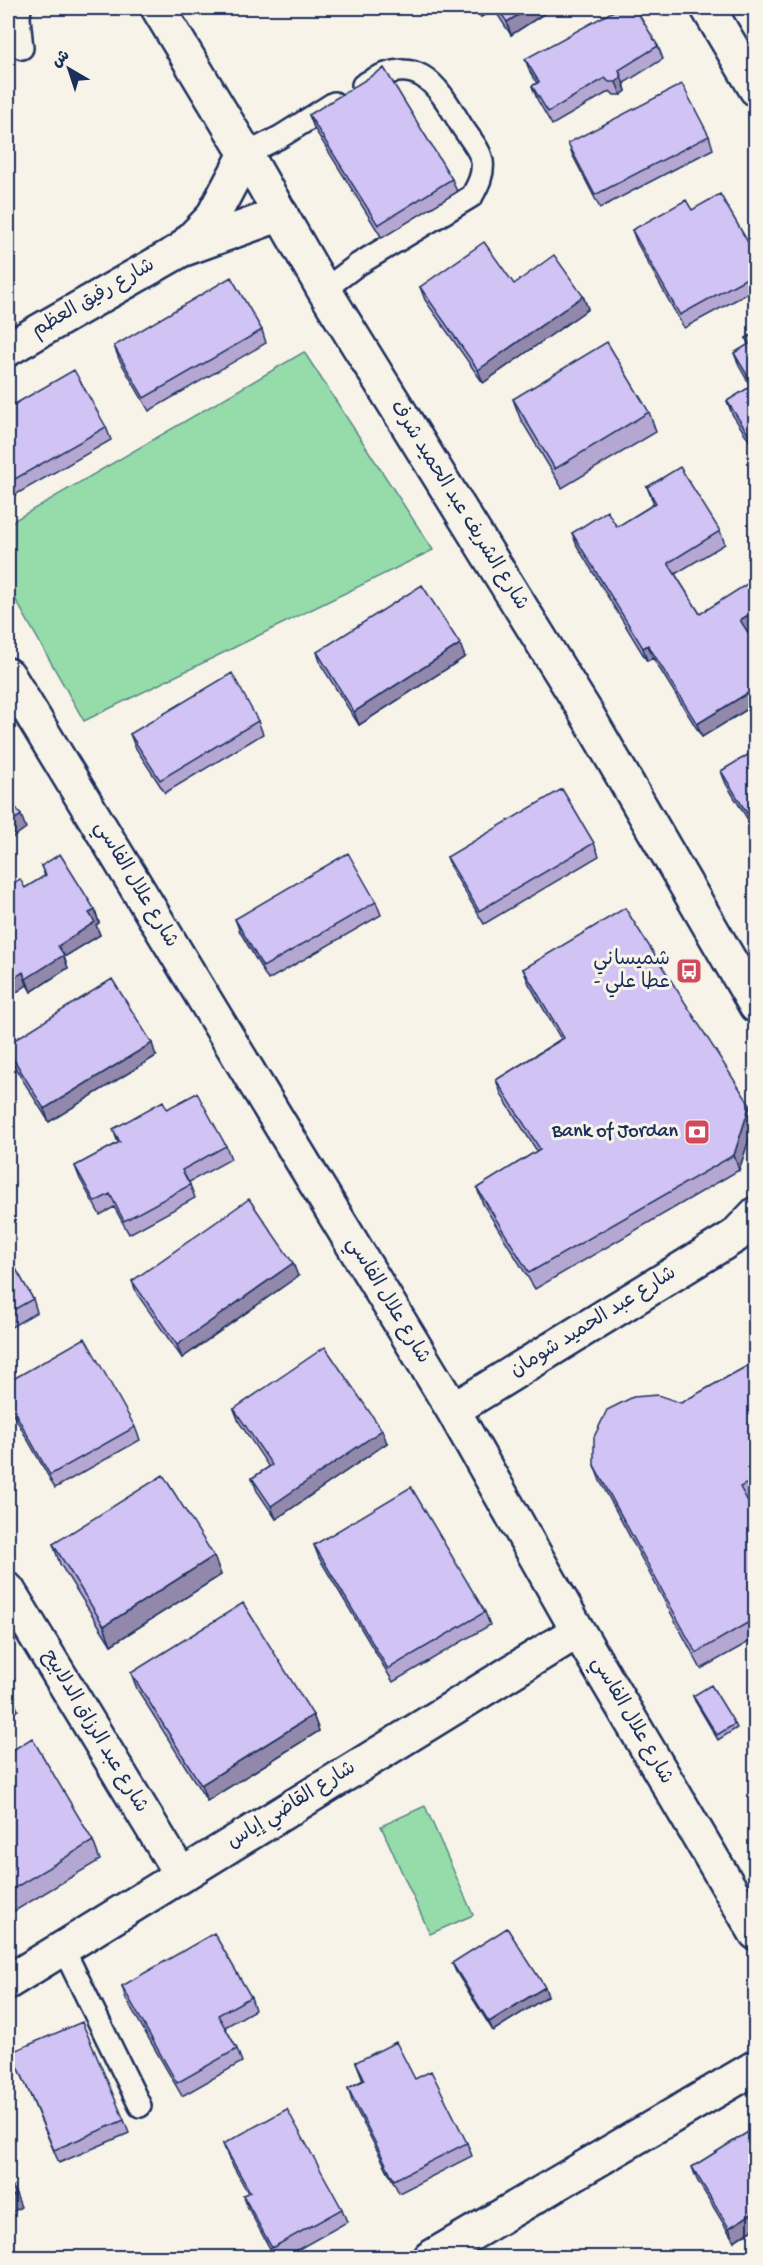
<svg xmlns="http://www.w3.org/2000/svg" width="763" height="2265" viewBox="0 0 763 2265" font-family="'Gochi Hand','Playpen Sans Arabic',sans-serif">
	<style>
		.green { fill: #95dcaa; stroke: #588684; stroke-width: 1.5 }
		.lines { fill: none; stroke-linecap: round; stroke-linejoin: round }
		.lane-casing { stroke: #1b2f5e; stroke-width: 26 }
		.street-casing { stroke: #1b2f5e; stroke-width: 38 }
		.secondary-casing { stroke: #1b2f5e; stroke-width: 38 }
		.lane { stroke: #f7f3e8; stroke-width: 21 }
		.street { stroke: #f7f3e8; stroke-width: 33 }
		.secondary { stroke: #f7f3e8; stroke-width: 33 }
		.wall { fill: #b4a8d2; stroke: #1b2f5e; stroke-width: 1.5 }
		.shaded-wall { fill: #9288ab; stroke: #1b2f5e; stroke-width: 1.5 }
		.building { fill: #d1c3f4; stroke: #1b2f5e; stroke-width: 1.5 }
		.labels { text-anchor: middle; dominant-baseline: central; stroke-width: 6; stroke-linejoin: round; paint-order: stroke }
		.street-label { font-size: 20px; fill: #1b2f5e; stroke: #f7f3e8 }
		.poi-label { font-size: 20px; fill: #1b2f5e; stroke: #f7f3e8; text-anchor: end }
	</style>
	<rect width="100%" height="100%" fill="#f7f3e8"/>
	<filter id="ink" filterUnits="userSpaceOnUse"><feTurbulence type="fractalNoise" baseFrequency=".0167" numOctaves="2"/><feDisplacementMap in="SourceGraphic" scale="12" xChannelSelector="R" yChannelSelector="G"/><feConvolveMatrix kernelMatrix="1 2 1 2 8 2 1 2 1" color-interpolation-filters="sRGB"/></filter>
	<g filter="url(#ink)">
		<!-- green -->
		<path class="green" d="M304 352 433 550 84 721 8 586V524Z
			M425 1806 473 1915 430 1934 381 1826Z"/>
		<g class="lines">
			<!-- lane casing -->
			<g class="lane-casing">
				<path id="lane" d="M20 8 19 18 22 48
					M246 154 280 137 334 103
					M324 290 357 265 472 196C478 185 484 174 482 161 480 149 467 135 461 125 435 81 416 52 363 85
					M63 1948 140 2106"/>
			</g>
			<!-- street casing -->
			<g class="street-casing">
				<path id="street" d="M708 8 756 89
					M185 246 212 218 246 154
					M8 349 181 250 281 214
					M8 675 453 1410 578 1631 756 1933
					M453 1410 735 1236 756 1214
					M8 1590 181 1875
					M8 1982 578 1631
					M430 2258 756 2067"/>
			</g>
			<!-- secondary casing -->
			<g class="secondary-casing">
				<path id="secondary" d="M158 8 246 154 324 290 585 711 756 1006"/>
			</g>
			<!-- lane -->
			<use href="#lane" class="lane"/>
			<!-- street -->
			<use href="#street" class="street"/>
			<!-- secondary -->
			<use href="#secondary" class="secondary"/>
		</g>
		<!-- wall -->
		<path class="wall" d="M475 8H553L511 35 494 9 481 17Z
			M658 46 663 59 624 83 626 91 621 95H614L610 91 552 125 537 99 532 86 537 83 530 72 525 59Z
			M309 115 452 179 457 192 382 238 314 128Z
			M709 136 713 149 600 208 573 156 568 143Z
			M692 210 756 256V289L684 328 637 243 632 230Z
			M514 284 583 296 588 309 483 383 425 300 420 287Z
			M262 330 266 343 149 411 119 359 114 346Z
			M756 333V451L732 414 727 401 751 387 739 366 734 353 748 345 746 338Z
			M513 399 649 412 656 432 562 488 520 418Z
			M8 408 106 427 111 440 8 499Z
			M647 487 720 531 725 544 675 574 700 614 756 591V626L747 632 756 645V704L702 737 653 658 647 661 577 546 572 533 617 527 654 504Z
			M317 652 465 657 359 725 321 665Z
			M258 721 263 734 165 793 135 747 130 734Z
			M756 750V833L726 784 721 771Z
			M594 843 599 856 484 924 452 870 447 857Z
			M41 866 95 910 99 923 96 925 100 935 64 957 68 968 31 992 27 985 8 998 25 888 45 876Z
			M376 902 381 915 268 980 240 932 235 919Z
			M523 969 750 1105 755 1121 739 1170 535 1289 483 1204 477 1188 537 1151 502 1096 496 1080 561 1039 529 984Z
			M8 1044 156 1056 49 1122 9 1058 8 1053Z
			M167 1109 226 1146 231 1159 189 1182 195 1198 129 1234 114 1207 100 1215 80 1179 75 1166 118 1143 113 1129Z
			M8 1255 33 1299 37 1312 8 1329Z
			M298 1276 182 1358 137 1294 132 1281Z
			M756 1361V1498L748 1502 756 1516V1638L701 1669 600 1481 594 1465 681 1403Z
			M8 1382 135 1427 140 1440 55 1488 8 1405Z
			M234 1409 387 1443 276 1519 257 1491 252 1478 269 1467 239 1422Z
			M53 1544 214 1556 221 1575 111 1645 60 1564Z
			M314 1545 485 1612 490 1625 393 1682 319 1558Z
			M131 1673 313 1715 319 1731 207 1801 137 1689Z
			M8 1689 14 1701 18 1710 8 1716Z
			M693 1696 735 1724 737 1728 718 1740 695 1701Z
			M8 1753 93 1841 100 1860 8 1915Z
			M452 1963 548 1996 493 2031 456 1972Z
			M122 1986 251 1997 255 2010 225 2027 237 2049 242 2062 182 2096 126 1999Z
			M12 2052 124 2120 129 2133 59 2163Z
			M356 2062 415 2079 467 2143 472 2156 399 2193 352 2101 348 2088 363 2080Z
			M756 2127V2227L734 2241 697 2180 692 2167Z
			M223 2144 342 2209 347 2222 283 2258H275L248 2208 243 2195 248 2193 228 2157Z"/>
		<!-- shaded-wall -->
		<path class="shaded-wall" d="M478 8H493L494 9 481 17Z
			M529 8H553L511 35 507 22Z
			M619 70 626 91 621 95 616 82Z
			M583 296 588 309 483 383 478 370Z
			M756 610V626L745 633 740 620Z
			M460 644 465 657 359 725 354 712Z
			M648 645 653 658 647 661 643 648Z
			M756 688V704L702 737 697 724Z
			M21 815 26 828 8 841V824Z
			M95 910 99 923 96 925 100 935 64 957 68 968 31 992 26 979 89 913Z
			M23 972 27 985 8 998V982Z
			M152 1043 156 1056 49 1122 44 1109Z
			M750 1105 755 1121 739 1170 734 1155Z
			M293 1263 298 1276 182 1358 177 1345Z
			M382 1430 387 1443 276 1519 271 1506Z
			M214 1556 221 1575 111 1645 104 1626Z
			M313 1715 319 1731 207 1801 201 1785Z
			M545 1987 548 1996 493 2031 489 2022Z
			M16 2194 21 2207 8 2215V2199Z
			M756 2211V2227L734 2241 729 2228Z"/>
		<!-- building -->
		<path class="building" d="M497 8H529L507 22Z
			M619 8H635L658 46 619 70 621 78 616 82H609L605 78 548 112 532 86 539 82 525 59Z
			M384 68 452 179 378 225 309 115Z
			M682 84 709 136 595 195 568 143Z
			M720 194 756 256V273L680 315 632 230 686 200 692 210Z
			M484 242 514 284 554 255 583 296 478 370 420 287Z
			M231 277 262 330 144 398 114 346Z
			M756 333V446L727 401 753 385 734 353 749 344 746 338Z
			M607 342 649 412 555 469 513 399Z
			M74 370 106 427 8 483V408Z
			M680 467 720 531 668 563 700 614 750 582 756 591V610L740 620 756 645V688L697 724 648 645 643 648 572 533 607 511 617 527 656 503 647 487Z
			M422 585 460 644 354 712 317 652Z
			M232 673 258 721 160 780 130 734Z
			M756 750V828L721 771Z
			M562 789 594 843 479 911 447 857Z
			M8 796 21 815 8 824Z
			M348 853 376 902 263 967 235 919Z
			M60 854 95 910 89 913 95 922 58 946 64 955 26 979 23 972 8 982V887L20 879 25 888 46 875 41 866Z
			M625 908 750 1105 734 1155 529 1273 477 1188 540 1149 496 1080 564 1038 523 969Z
			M112 979 152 1043 44 1109 8 1050V1044Z
			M197 1093 226 1146 182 1170 190 1185 124 1221 110 1194 95 1202 75 1166 120 1142 113 1129 163 1101 167 1109Z
			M249 1199 293 1263 177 1345 132 1281Z
			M8 1255 33 1299 8 1313Z
			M85 1338 135 1427 50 1475 8 1400V1382Z
			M325 1347 382 1430 271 1506 252 1478 272 1465 234 1409Z
			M756 1361V1479L740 1487 756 1516V1618L696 1653 594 1465V1437L607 1410 633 1397 658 1395 681 1403Z
			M163 1475 214 1556 104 1626 53 1544Z
			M411 1487 485 1612 388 1669 314 1545Z
			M243 1603 313 1715 201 1785 131 1673Z
			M711 1685 735 1724 717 1735 693 1696Z
			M8 1689 14 1701 8 1705Z
			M32 1738 93 1841 8 1892V1753Z
			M507 1928 545 1987 489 2022 452 1963Z
			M214 1933 251 1997 218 2015 237 2049 177 2083 122 1986Z
			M82 2022 124 2120 54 2150 12 2052Z
			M396 2042 415 2079 431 2071 467 2143 394 2180 348 2088 365 2080 356 2062Z
			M287 2109 342 2209 272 2248 243 2195 250 2192 223 2144Z
			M756 2127V2211L729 2228 692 2167Z
			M8 2180 16 2194 8 2199Z"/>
	</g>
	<!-- icons -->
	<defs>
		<g id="bus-square" transform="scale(1.35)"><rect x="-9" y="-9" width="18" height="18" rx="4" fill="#d1495b" stroke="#f7f3e8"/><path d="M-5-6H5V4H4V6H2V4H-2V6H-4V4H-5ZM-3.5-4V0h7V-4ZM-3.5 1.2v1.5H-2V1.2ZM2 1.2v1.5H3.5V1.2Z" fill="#fff"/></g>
		<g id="bank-square" transform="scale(1.35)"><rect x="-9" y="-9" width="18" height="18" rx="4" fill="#d1495b" stroke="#f7f3e8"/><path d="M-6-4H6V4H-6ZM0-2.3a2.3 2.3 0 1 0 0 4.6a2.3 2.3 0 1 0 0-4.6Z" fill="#fff"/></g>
	</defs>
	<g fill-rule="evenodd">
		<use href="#bus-square" x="689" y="971"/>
		<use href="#bank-square" x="697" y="1132"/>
	</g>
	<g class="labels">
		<!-- street labels -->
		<g class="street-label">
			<text transform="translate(94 299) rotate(-30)">شارع رفيق العظم</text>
			<text transform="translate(458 506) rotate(58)">شارع الشريف عبد الحميد شرف</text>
			<text transform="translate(135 885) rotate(59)">شارع علال الفاسي</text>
			<text transform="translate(387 1301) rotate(59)">شارع علال الفاسي</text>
			<text transform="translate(594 1323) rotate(-32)">شارع عبد الحميد شومان</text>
			<text transform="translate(631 1721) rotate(60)">شارع علال الفاسي</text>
			<text transform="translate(94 1732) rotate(59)">شارع عبد الرزاق الدلابيح</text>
			<text transform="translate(292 1806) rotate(-32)">شارع القاضي إياس</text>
		</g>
		<!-- poi labels -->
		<g class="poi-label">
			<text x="670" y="960">شميساني<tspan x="670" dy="23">- عطا علي</tspan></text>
			<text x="678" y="1132">Bank of Jordan</text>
		</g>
	</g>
	<!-- margin -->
	<rect width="763" height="2265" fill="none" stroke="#f7f3e8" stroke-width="30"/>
	<rect x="15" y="15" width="733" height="2235" fill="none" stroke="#1b2f5e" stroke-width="2" filter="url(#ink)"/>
	<!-- north arrow -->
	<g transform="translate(69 69) rotate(321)" stroke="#f7f3e8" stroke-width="4.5" paint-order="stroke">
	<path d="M0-4.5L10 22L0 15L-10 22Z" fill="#1b2f5e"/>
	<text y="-9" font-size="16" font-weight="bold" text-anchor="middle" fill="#1b2f5e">ش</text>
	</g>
</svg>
